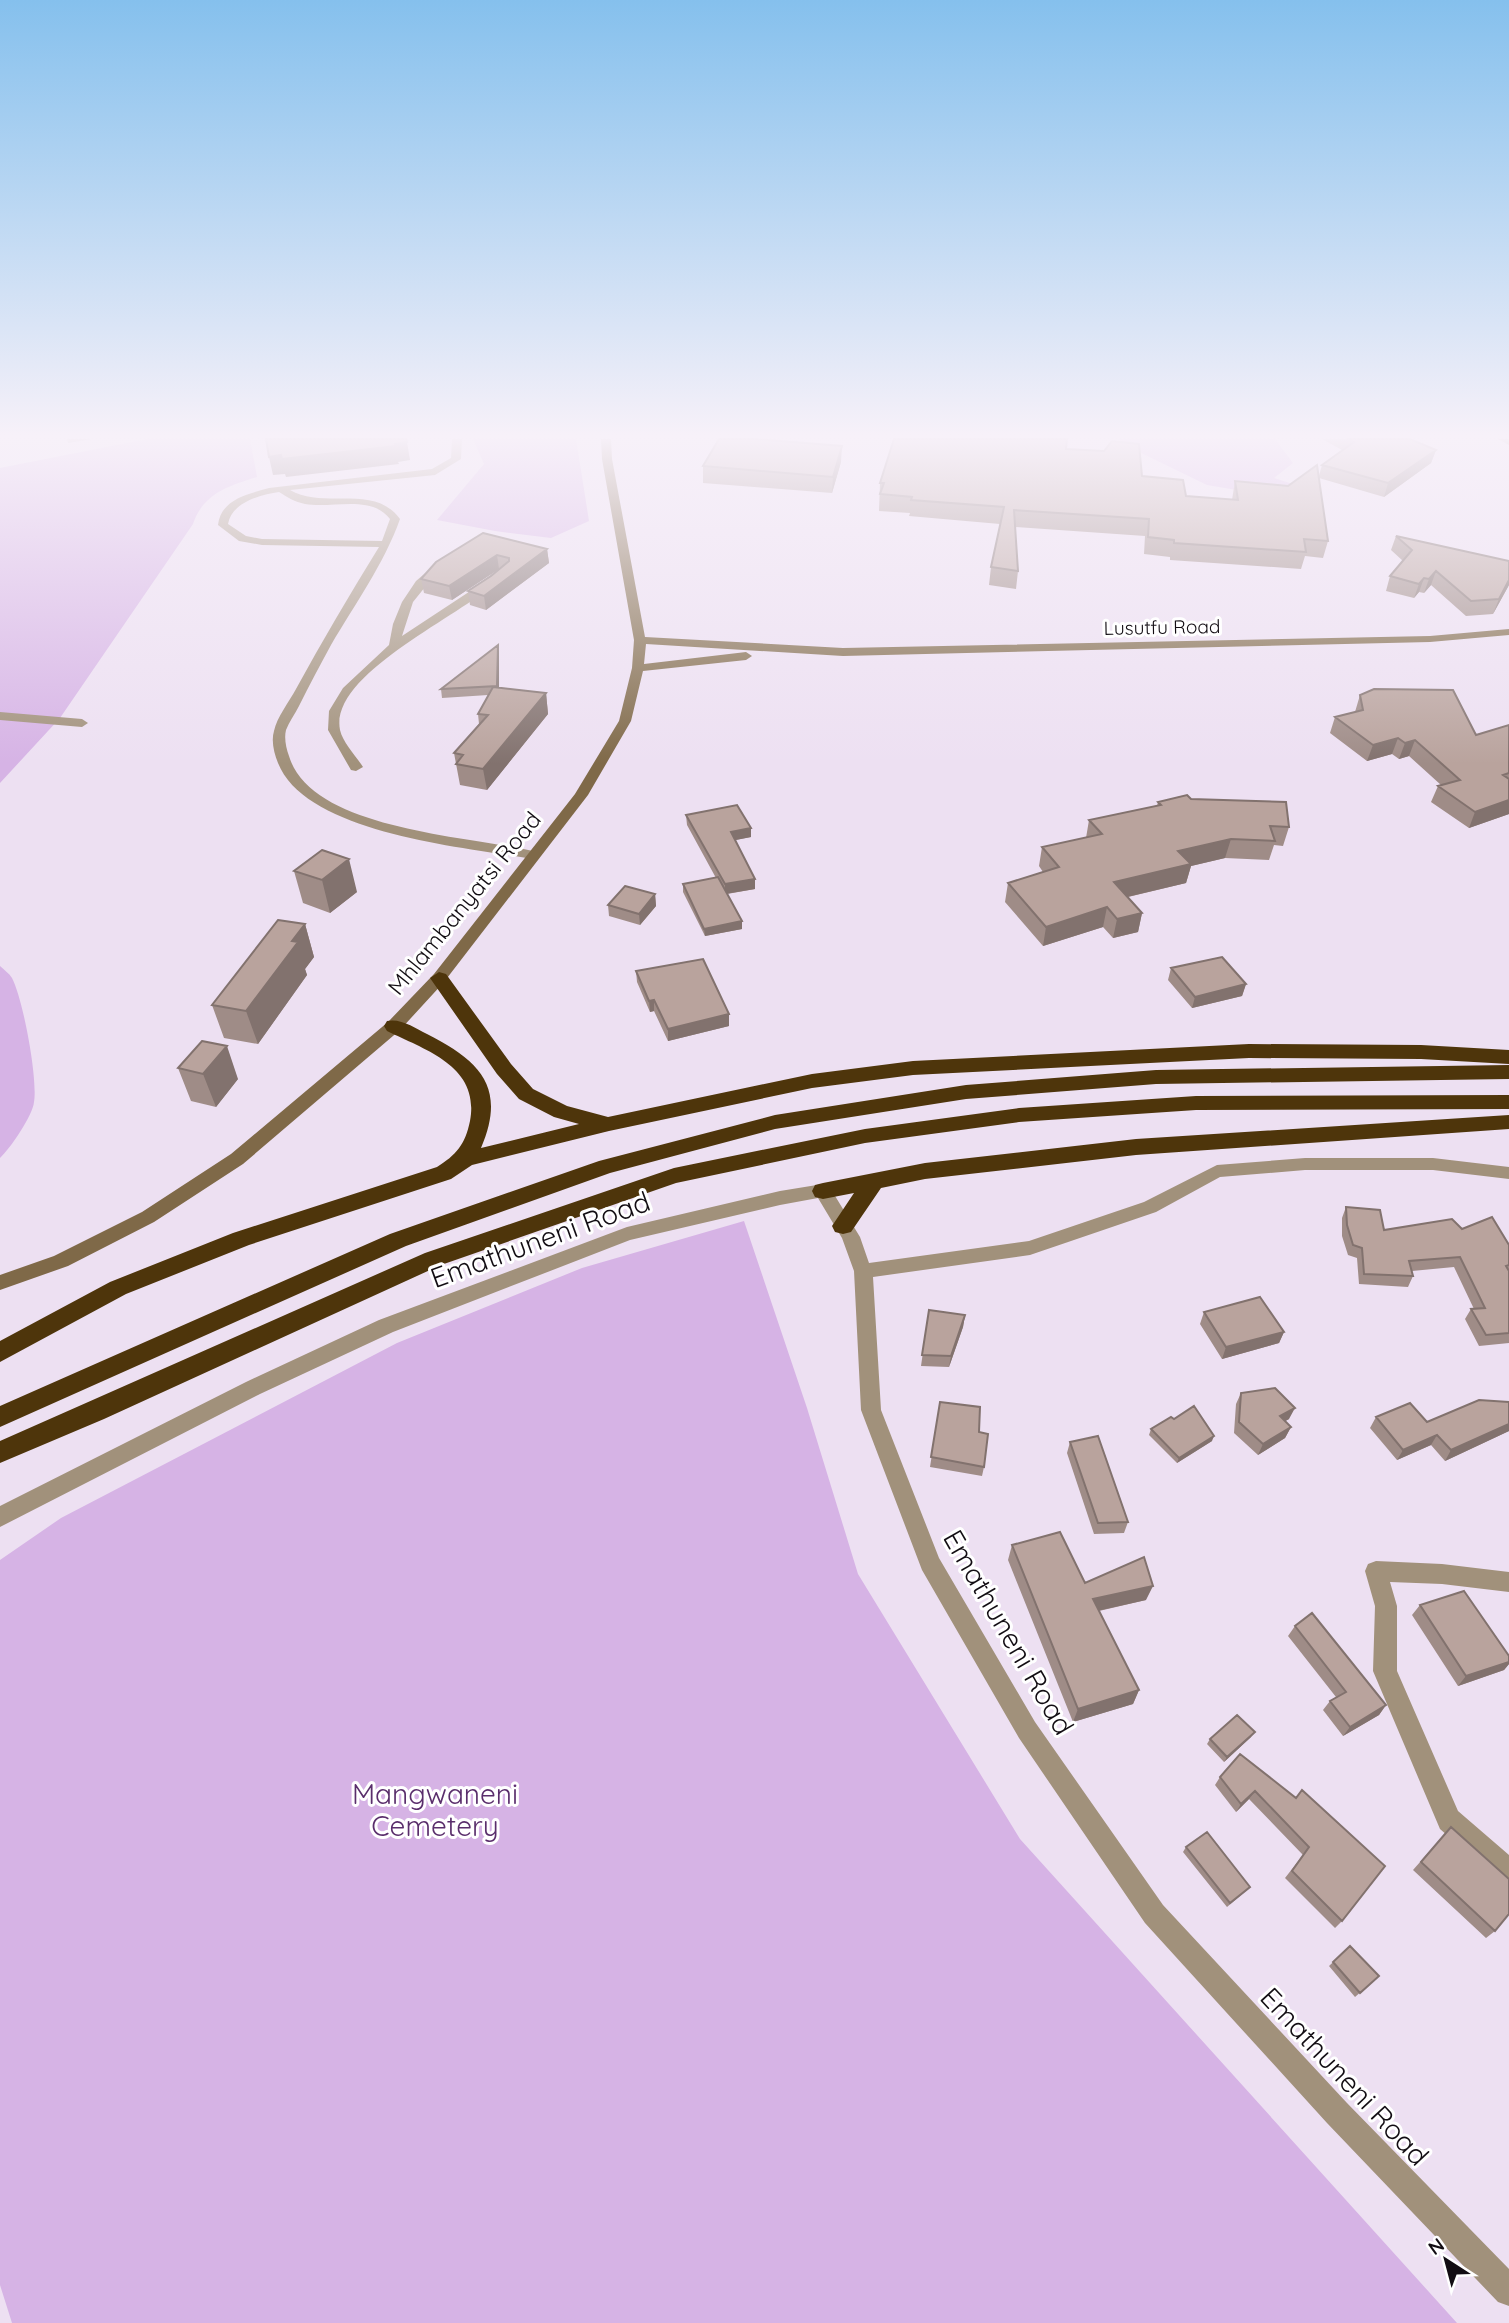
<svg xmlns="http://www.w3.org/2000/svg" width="1509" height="2323" viewBox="0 0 1509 2323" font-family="Quicksand,sans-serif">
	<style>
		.green { fill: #d6b3e5 }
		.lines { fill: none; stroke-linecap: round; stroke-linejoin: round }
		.street { fill: #a1917b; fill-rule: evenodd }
		.secondary { fill: #7f6948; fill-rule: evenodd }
		.highway { fill: #4e350b; fill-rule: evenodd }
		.wall { fill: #9f8c87 }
		.shaded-wall { fill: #82726e }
		.building { fill: #b9a39d; stroke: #82726e; stroke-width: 2 }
		.labels { text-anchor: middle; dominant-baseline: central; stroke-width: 6; stroke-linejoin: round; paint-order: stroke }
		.far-street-label { font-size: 19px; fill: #120d13; stroke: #fff }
		.street-label { font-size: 23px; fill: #120d13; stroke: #fff }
		.near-street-label { font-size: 28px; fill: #120d13; stroke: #fff }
		.near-park-label { font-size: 28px; fill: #5a2e6c; stroke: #fff }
	</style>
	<rect width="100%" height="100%" fill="#ede0f2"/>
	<!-- green -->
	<path class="green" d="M147 439H250L257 477C228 486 203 494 193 524L60 718 0 783V468Z
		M473 439H576L589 521 551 538 495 531 437 520 484 464Z
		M1118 439H1275L1293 463 1274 478 1318 492 1290 499 1207 485 1133 449Z
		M0 966C4 970 9 973 12 978 23 999 38 1079 34 1102 33 1115 10 1149 0 1158Z
		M744 1221 807 1408 858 1574 1020 1839 1457 2323H12L0 2285V1560L61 1518 397 1343 582 1268Z"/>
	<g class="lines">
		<!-- street -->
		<path class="street" d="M452 439H462L461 459 435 475 290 490C325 510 374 483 400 519 384 564 355 604 331 645 320 665 309 686 299 706 295 714 289 722 286 730 284 738 286 748 289 756 311 831 473 836 537 852L539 855 532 859C465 847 306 834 278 763 274 753 271 741 274 731 277 717 289 702 296 689 322 641 350 594 379 547L262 545 239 541 218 525C221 499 248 494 269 488L432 469 451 458ZM279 492C287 497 295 502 305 504 332 509 371 494 390 519L382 541 262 539 246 536 228 524C232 502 260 495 279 492Z
			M437 563 442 566 413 602 402 636 484 582 493 584C461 616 329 674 340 730 343 743 356 756 363 767L356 771 351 770 328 730 329 711 343 688 389 645 393 624 402 602 416 581Z
			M0 712 82 719 88 723 82 727 0 720Z
			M1305 1158H1433L1509 1167V1179L1433 1170H1305L1220 1177 1156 1212 1030 1255 873 1277 881 1410 939 1558 1035 1722 1163 1905 1347 2103 1509 2269V2306L1498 2302 1327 2123 1145 1923 1019 1738 922 1570 861 1410 854 1271 842 1238 818 1198 780 1205 630 1240 393 1332 260 1394 0 1527V1506L246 1382 379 1320 627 1227 780 1191 823 1184 829 1186 860 1237 869 1263 1029 1241 1144 1202 1217 1165Z
			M1376 1561 1442 1564 1509 1572V1592L1442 1584 1390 1582 1397 1606V1671L1458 1811 1509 1855V1885L1500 1881 1440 1829 1373 1671 1375 1606 1365 1571 1368 1564Z"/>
		<!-- secondary -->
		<path class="secondary" d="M601 439H611L612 459 645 637 843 648 1430 636 1509 629V635L1430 642 843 656 646 644 644 664 746 652 752 656 746 660 643 671 631 721 588 795 444 982 400 1030 243 1164 154 1222 68 1266 0 1290V1275L54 1256 142 1212 231 1154 388 1022 434 974 575 794 619 721 632 668 634 640 602 459Z
			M1498 439H1509V445Z"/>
		<!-- highway -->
		<path class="highway" d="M439 972 446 974 511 1064 533 1089 567 1106 608 1117 812 1074 913 1061 1249 1044 1421 1045 1509 1050V1064L1421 1059 1249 1058 913 1075 812 1088 609 1131 472 1165 451 1179 249 1245 126 1294 0 1362V1341L110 1282 233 1233 437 1167C456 1155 465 1145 470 1121 480 1067 428 1051 387 1031L384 1026 387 1021C401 1018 415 1028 427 1034 480 1061 507 1087 481 1148L579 1124 554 1117 519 1099 497 1074 430 978Z
			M1509 1065V1079L1156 1084 966 1099 775 1129 610 1173 406 1246 0 1427V1406L390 1234 599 1161 775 1115 966 1085 1156 1070Z
			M1509 1095V1109L1196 1110 1019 1122 865 1143 676 1183 441 1265 104 1419 0 1463V1441L425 1253 674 1168 865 1129 1019 1108 1196 1096Z
			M1509 1115V1129L1136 1155 925 1179 881 1188 851 1232 843 1234 835 1232 832 1226 854 1193 823 1199 815 1197 812 1191 815 1185 823 1183 925 1163 1136 1139Z"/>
	</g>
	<!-- wall -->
	<path class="wall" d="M1322 439H1410L1436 450 1431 463 1384 497 1319 478 1328 541 1323 558 1305 556 1301 569 1170 560V557L1144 554 1145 536 1015 527 1018 571 1016 589 989 585 991 567 1000 524 909 516 910 513 879 511 880 483 1066 449 1142 476 1186 496 1232 500 1235 481 1288 486 1319 476 1322 465 1342 450Z
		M841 462 832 493 703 483V466Z
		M1396 536 1509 561V585L1493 614 1466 616 1431 585 1424 593 1419 592 1414 598 1386 591 1390 576 1403 561 1391 550Z
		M547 549 549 563 486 610 470 605 468 591 499 569 452 600 424 593 421 579 436 562Z
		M498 645 499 653V688L546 693 548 714 487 790 460 785 454 753 479 724 478 714 488 695 442 698 441 689Z
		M1360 695 1476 735 1509 725V814L1469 828 1431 802 1438 786 1441 785 1409 756 1399 759 1392 754 1367 761 1330 733 1335 717 1355 712Z
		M1191 799 1289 827 1283 846 1274 845 1269 860 1225 858 1191 866 1186 883 1128 897 1142 913 1138 932 1113 938 1103 927 1043 946 1005 902 1008 883 1043 872 1039 866 1042 847 1086 838 1089 820 1157 806 1158 802Z
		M686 815 751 837 735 840 755 889 727 894 742 921V929L705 936 683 892V884L716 878 687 825Z
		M294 871 357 892 330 913 303 903Z
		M655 894 656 906 640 925 609 916 608 905Z
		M305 924 314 957 305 969 307 975 258 1044 224 1038 212 1005Z
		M1171 968 1246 984 1242 996 1192 1008 1168 980Z
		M636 971 729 1026 668 1041 654 1011 650 1012 637 982Z
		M178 1068 238 1079 216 1107 191 1101Z
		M1346 1207 1384 1230 1462 1229 1509 1245V1343L1479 1346 1465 1319 1471 1309H1474L1454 1267 1412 1271 1413 1276 1408 1287 1359 1284 1357 1258 1348 1255 1342 1236V1218Z
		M929 1310 965 1315 963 1327 949 1367 921 1366Z
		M1204 1312 1284 1332 1279 1343 1222 1359 1200 1324Z
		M1241 1393 1289 1419 1285 1421 1291 1427 1285 1438 1258 1455 1234 1433 1236 1404Z
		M940 1402 979 1432 984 1467 982 1476 930 1467Z
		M1509 1402V1431L1445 1461 1431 1445 1397 1460 1370 1428 1376 1417 1427 1422Z
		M1174 1419 1212 1441 1177 1463 1149 1435 1151 1429Z
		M1070 1442 1128 1522 1124 1533 1094 1534 1067 1453Z
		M1012 1545 1085 1583 1146 1600 1099 1611 1139 1690 1133 1704 1073 1722 1008 1560Z
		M1420 1605 1509 1656V1664L1504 1670 1458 1686 1412 1615Z
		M1295 1626 1386 1705 1379 1715 1343 1736 1323 1710 1330 1701 1336 1697 1288 1636Z
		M1251 1737 1224 1762 1207 1744 1210 1739Z
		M1220 1777 1296 1798 1342 1921 1335 1928 1285 1878 1303 1855 1249 1799 1236 1812 1215 1785Z
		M1451 1827 1495 1931 1486 1938 1413 1870 1443 1836Z
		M1186 1847 1247 1890 1227 1907 1183 1852Z
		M1350 1946 1379 1976 1355 1997 1329 1966Z"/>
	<!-- shaded-wall -->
	<path class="shaded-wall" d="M67 439H92L68 443Z
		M407 442 410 460 398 462 399 464 286 477 285 474 273 475 269 457Z
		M842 446 841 462 832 493 833 477Z
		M1436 450 1431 463 1384 497 1388 483Z
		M547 549 549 563 486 610 484 596Z
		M497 555 499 569 452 600 449 586Z
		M1436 571 1431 585 1424 593 1429 579Z
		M1424 578 1419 592 1414 598 1419 584Z
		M1509 580V585L1493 614 1499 599Z
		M498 645 499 653V695L497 686Z
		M546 693 548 714 487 790 483 769Z
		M1398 738 1392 754 1367 761 1373 745Z
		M1415 740 1409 756 1399 759 1405 743Z
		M1509 800V814L1469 828 1475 812Z
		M751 828V837L731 841V832Z
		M1231 839 1225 858 1191 866 1186 883 1110 901 1114 882 1178 851Z
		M349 859 357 892 330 913 322 880Z
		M755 879V889L725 894V884Z
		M655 894 656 906 640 925 639 914Z
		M1107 907 1103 927 1043 946 1046 927Z
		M1142 913 1138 932 1113 938 1117 919Z
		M742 921V929L705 936 704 929Z
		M305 924 314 957 305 969 307 975 258 1044 246 1011 292 941Z
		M1246 984 1242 996 1192 1008 1195 997Z
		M654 1000V1011L650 1012 649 1001Z
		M729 1014V1026L668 1041V1029Z
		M227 1046 238 1079 216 1107 203 1074Z
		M965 1315 963 1327 949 1367 951 1356Z
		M1284 1332 1279 1343 1222 1359 1226 1347Z
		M1295 1408 1289 1419 1275 1427 1280 1416Z
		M1509 1424V1431L1445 1461 1451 1450Z
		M1291 1427 1285 1438 1258 1455 1263 1444Z
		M1437 1435 1431 1445 1397 1460 1403 1450Z
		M1214 1436 1212 1441 1177 1463 1179 1458Z
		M1153 1586 1146 1600 1088 1613 1093 1599Z
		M1509 1662V1664L1504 1670 1458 1686 1466 1676Z
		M1139 1690 1133 1704 1073 1722 1078 1709Z
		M1386 1705 1379 1715 1343 1736 1350 1727Z
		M1255 1732 1251 1737 1224 1762 1227 1757Z
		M1255 1791 1249 1799 1236 1812 1241 1804Z"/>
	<!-- building -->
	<path class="building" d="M266 439H406L407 442 395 444 396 446 282 459 281 455 269 457Z
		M719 439H755L842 446 833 477 703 466Z
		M894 439H1067L1066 449 1104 451 1112 441 1139 444 1142 476 1183 480 1186 496 1238 500 1235 481 1288 486 1317 465 1328 541 1304 539 1306 552 1174 543V540L1148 537 1149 519 1014 510 1018 571 991 567 1004 507 911 500 912 497 880 494 884 483H880Z
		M1349 439H1410L1436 450 1388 483 1322 465 1354 442Z
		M483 533 547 549 484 596 468 591 491 576 509 561V558L497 555 449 586 421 579 436 562Z
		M1396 536 1509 561V580L1499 599 1471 601 1436 571 1429 579 1424 578 1419 584 1390 576 1412 550Z
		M498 645 497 686 441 689Z
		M493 687 546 693 483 769 456 764 463 755 454 753 488 715 478 714Z
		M1374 689 1453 690 1476 735 1509 725V773L1503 775 1509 779V800L1475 812 1438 786 1460 780 1415 740 1405 743 1398 738 1373 745 1335 717 1363 710 1360 695Z
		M1187 795 1191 799 1286 802 1289 827 1270 826 1275 841 1231 839 1178 851 1191 864 1114 882 1142 913 1117 919 1107 907 1046 927 1008 883 1059 867 1042 847 1102 834 1089 820 1161 805 1158 802Z
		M737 805 751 828 731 832 755 879 725 884 686 815Z
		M322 850 349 859 322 880 294 871Z
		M718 877 742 921 704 929 683 884Z
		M625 886 655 894 639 914 608 905Z
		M278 920 305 924 292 941 298 942 246 1011 212 1005Z
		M1222 957 1246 984 1195 997 1171 968Z
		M703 959 729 1014 668 1029 654 1000 649 1001 636 971Z
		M202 1041 227 1046 203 1074 178 1068Z
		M1346 1207 1380 1210 1384 1230 1452 1219 1462 1229 1492 1217 1509 1245V1265L1506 1266 1509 1271V1333L1486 1335 1471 1309 1485 1308 1460 1257 1409 1261 1413 1276 1364 1274 1362 1248 1353 1245 1347 1225Z
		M1260 1297 1284 1332 1226 1347 1204 1312Z
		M929 1310 965 1315 951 1356 922 1355Z
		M1275 1388 1295 1408 1280 1416 1291 1427 1263 1444 1239 1422 1241 1393Z
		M1479 1400 1509 1402V1424L1451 1450 1437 1435 1403 1450 1376 1417 1410 1403 1427 1422Z
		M940 1402 980 1407 979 1432 988 1434 984 1467 931 1457Z
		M1194 1406 1214 1436 1179 1458 1151 1429 1171 1417 1174 1419Z
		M1098 1436 1128 1522 1098 1523 1070 1442Z
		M1060 1532 1085 1583 1144 1557 1153 1586 1093 1599 1139 1690 1078 1709 1012 1545Z
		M1464 1591 1509 1656V1662L1466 1676 1420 1605Z
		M1312 1613 1386 1705 1350 1727 1330 1701 1346 1692 1295 1626Z
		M1237 1715 1255 1732 1227 1757 1210 1739Z
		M1240 1754 1296 1798 1302 1790 1385 1866 1342 1921 1292 1871 1309 1847 1255 1791 1241 1804 1220 1777Z
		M1451 1827 1509 1879V1914L1495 1931 1421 1862Z
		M1207 1832 1250 1887 1230 1903 1186 1847Z
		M1350 1946 1379 1976 1360 1993 1333 1962Z"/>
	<!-- sky -->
	<linearGradient id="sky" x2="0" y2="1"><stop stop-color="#85c0ed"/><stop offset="0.57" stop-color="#f7f1f9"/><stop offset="1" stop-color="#f7f1f9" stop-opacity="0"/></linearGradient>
	<rect width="1509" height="764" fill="url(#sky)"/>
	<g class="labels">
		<!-- far-street labels -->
		<g class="far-street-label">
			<text transform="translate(1162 627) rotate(-1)">Lusutfu Road</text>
		</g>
		<!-- street labels -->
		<g class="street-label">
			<text transform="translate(464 903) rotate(-51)">Mhlambanyatsi Road</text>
		</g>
		<!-- near-street labels -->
		<g class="near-street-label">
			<text transform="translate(540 1239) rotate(-20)">Emathuneni Road</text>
			<text transform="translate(1009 1632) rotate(60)">Emathuneni Road</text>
			<text transform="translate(1345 2076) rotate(47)">Emathuneni Road</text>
		</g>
		<!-- near-park labels -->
		<g class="near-park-label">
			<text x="435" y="1793">Mangwaneni<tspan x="435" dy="32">Cemetery</tspan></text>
		</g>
	</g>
	<!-- north arrow -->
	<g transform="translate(1446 2260) rotate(324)" stroke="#ffffff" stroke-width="5" paint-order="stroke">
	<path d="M0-5L12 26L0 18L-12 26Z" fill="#120d13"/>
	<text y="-10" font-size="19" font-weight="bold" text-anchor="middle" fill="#120d13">N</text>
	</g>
</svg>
